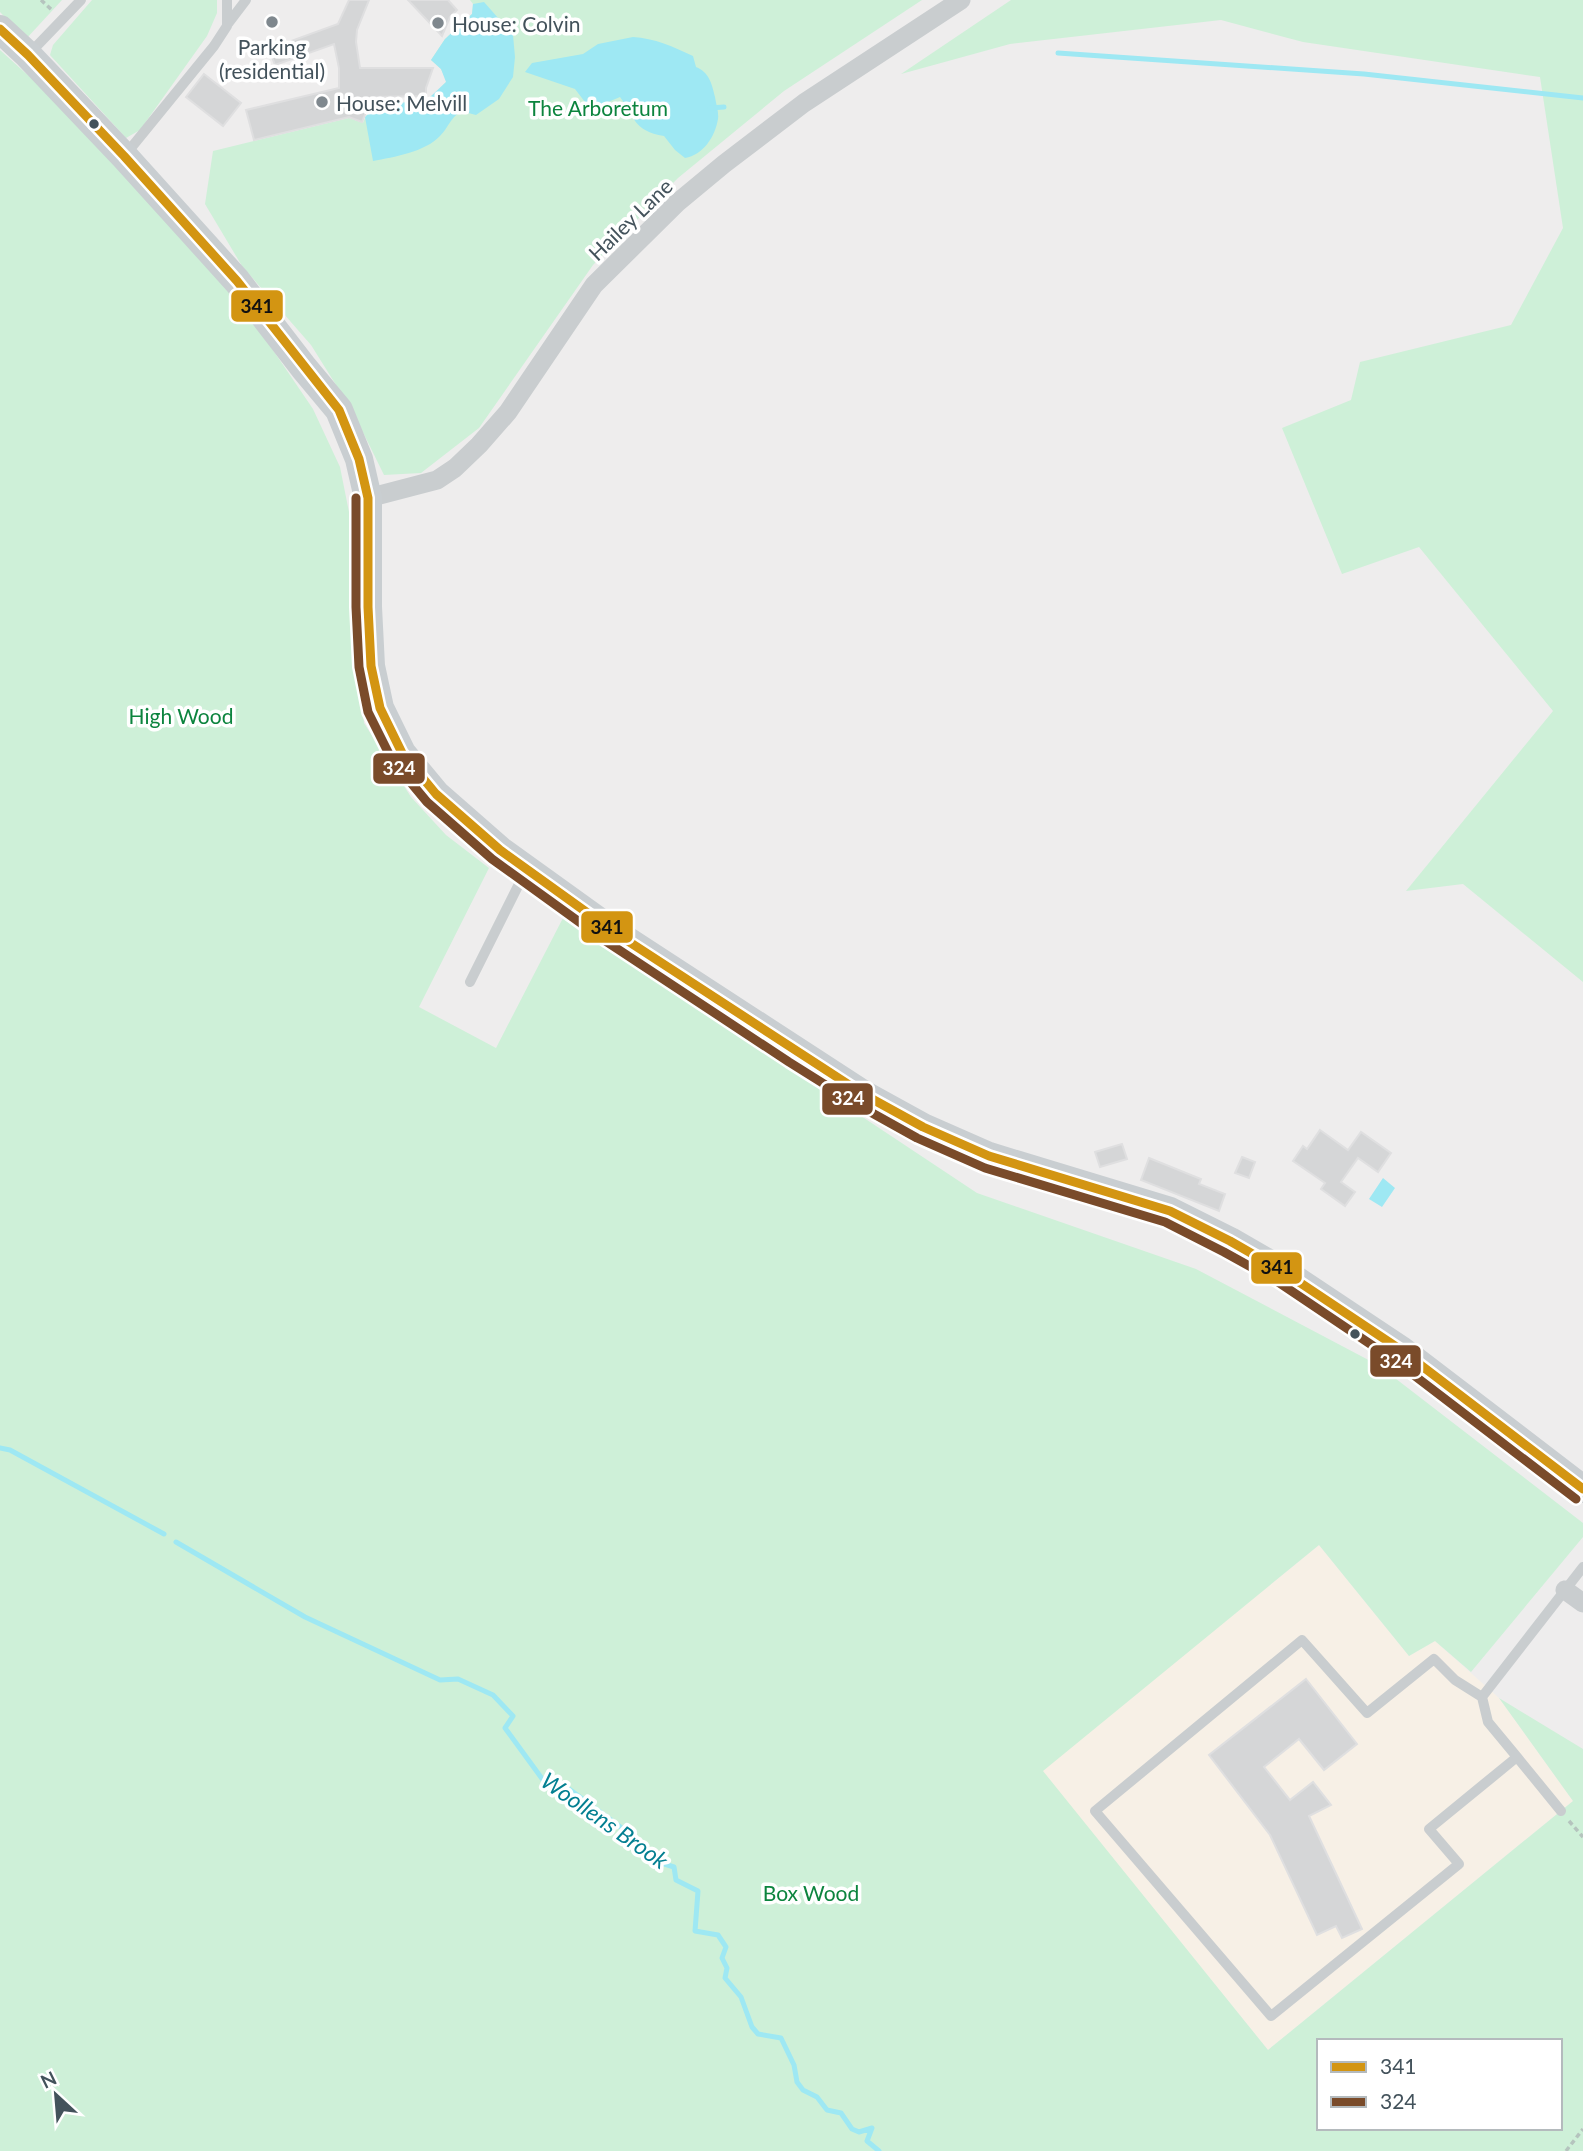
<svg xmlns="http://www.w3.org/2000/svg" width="1583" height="2151" viewBox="0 0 1583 2151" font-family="Lato,sans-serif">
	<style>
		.commercial { fill: #f7f0e6 }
		.green { fill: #cef0d8; fill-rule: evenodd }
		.water { fill: #9ee8f3 }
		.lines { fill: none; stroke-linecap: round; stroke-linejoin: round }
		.stream { stroke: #9ee8f3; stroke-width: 5 }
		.building { fill: #d5d6d7; stroke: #dfdfe0; stroke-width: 2 }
		.path { stroke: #b5c4be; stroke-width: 3.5; stroke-dasharray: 5 3.5; stroke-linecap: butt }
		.lane { stroke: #c9cdcf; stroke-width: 10 }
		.street { stroke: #c9cdcf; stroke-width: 19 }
		.secondary { stroke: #c9ced1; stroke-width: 28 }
		.bus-1-casing { stroke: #fff; stroke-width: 14 }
		.bus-2-casing { stroke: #fff; stroke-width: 14 }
		.bus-1 { stroke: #d39512; stroke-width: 9 }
		.bus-2 { stroke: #7a4b2a; stroke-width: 9 }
		.poi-dot { fill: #7f888e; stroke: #fff; stroke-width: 2.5 }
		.bus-dot { fill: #43525b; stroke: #fff; stroke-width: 2.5 }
		.labels { text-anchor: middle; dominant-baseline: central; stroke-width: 7; stroke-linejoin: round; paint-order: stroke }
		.poi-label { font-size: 21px; fill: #43525b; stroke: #fff; text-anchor: start }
		.park-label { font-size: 21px; fill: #0c843e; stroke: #fff }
		.street-label { font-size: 21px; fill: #43525b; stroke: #fff }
		.water-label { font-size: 23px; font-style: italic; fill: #037f91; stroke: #fff }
		.line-badge { stroke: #fff; stroke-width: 2.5 }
		.badge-label { font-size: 19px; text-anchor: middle; font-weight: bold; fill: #fff }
		.pale-badge-label { font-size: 19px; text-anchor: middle; font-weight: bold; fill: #111 }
	</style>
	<rect width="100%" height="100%" fill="#eeeded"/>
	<!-- commercial -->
	<path class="commercial" d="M1319 1545 1409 1656 1435 1641 1499 1698 1573 1801 1268 2050 1042 1771Z"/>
	<!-- green -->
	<path class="green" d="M0 0H62L26 39 0 12Z
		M92 0H217V13L207 36 140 130 126 138 50 55 53 45Z
		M470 0H922L784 91 678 178 593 265 479 428 421 473 384 475 353 412 311 345 242 266 205 204 213 151 349 118 363 123C376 90 408 111 430 97 436 93 442 86 447 81L441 69 431 60 445 39 472 14 473 4Z
		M1011 0H1583V982L1463 884 1406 891 1553 711 1419 547 1342 574 1282 428 1351 400 1360 362 1511 325 1563 228 1540 77 1303 42 1221 20 1010 44 901 74Z
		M0 50 62 106 184 235 260 331 313 409 340 467 352 527V592L364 723 411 797 446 835 489 868 419 1007 496 1048 563 918 977 1193 1196 1269 1378 1365 1583 1523V1537L1471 1672 1435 1641 1409 1656 1319 1545 1043 1771 1268 2050 1573 1801 1499 1698 1583 1749V2151H0ZM1319 2041H1560V2128H1319Z"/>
	<!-- water -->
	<path class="water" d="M484 2 513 35 515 57 513 77 499 99 476 115 461 111C448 121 449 127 440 136 425 152 394 157 373 161L365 117 375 107 391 101 401 103 429 98 446 82 441 69 431 60 445 39 472 14 473 4Z
		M633 37C654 38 674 47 693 56L696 67C709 72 712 84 715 97 716 104 719 112 718 119 715 137 703 155 685 158L675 150 664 136C633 131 635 117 620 97L601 105 588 106 575 89 525 72 532 63 583 54 598 44Z
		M1383 1178 1395 1188 1382 1207 1369 1199Z"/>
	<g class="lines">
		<!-- stream -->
		<path class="stream" d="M1058 53 1364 74 1583 98
			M710 108 724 107
			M0 1448 10 1450 164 1534
			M176 1542 305 1617 440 1680 458 1679 493 1695 513 1716 505 1728 543 1780 569 1789 638 1840 658 1862 674 1867 676 1880 698 1891 695 1931 718 1935 726 1947 722 1958 727 1968 725 1978 741 1997 752 2027 758 2034 781 2038 794 2065 797 2082 803 2090 817 2097 827 2110 841 2113 852 2129 859 2132 872 2128 867 2141 879 2151"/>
	</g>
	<!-- building -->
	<path class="building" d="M349 0H369L357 30 356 42 360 68H433L426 88V96L372 97 362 122 349 117 254 140 246 110 339 88V68L334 44 275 65 269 49 338 24Z
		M408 0H448L457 10 450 17 442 36Z
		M204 74 241 103 223 126 186 97Z
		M1320 1130 1348 1150 1361 1132 1391 1153 1378 1172 1358 1158 1341 1182 1355 1192 1345 1206 1321 1189 1325 1183 1293 1161 1303 1146 1307 1149Z
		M1122 1144 1127 1159 1100 1167 1095 1152Z
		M1242 1157 1255 1162 1249 1178 1235 1173Z
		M1149 1158 1201 1179 1199 1184 1225 1194 1219 1211 1141 1180Z
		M1306 1679 1357 1744 1324 1770 1299 1739 1264 1767 1290 1800 1313 1782 1331 1805 1309 1816 1362 1929 1342 1938 1336 1926 1317 1935 1270 1835 1209 1755Z"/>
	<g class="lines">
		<!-- path -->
		<path class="path" d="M41 0 53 11
			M1569 1821 1583 1837
			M1566 2151 1583 2129"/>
		<!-- lane -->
		<path class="lane" d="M227 25 246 0
			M30 53 81 0
			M126 154 214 46 227 26V0
			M470 982 526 870
			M1302 1640 1367 1713 1434 1659 1455 1680 1482 1697 1488 1722 1517 1757 1429 1829 1459 1864 1271 2016 1095 1811Z
			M1482 1697 1583 1567
			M1517 1757 1561 1811"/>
		<!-- street -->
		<path class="street" d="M368 498 437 480 455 468 479 445 508 412 594 285 677 203 724 164 804 103 961 0
			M1565 1590 1583 1603"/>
		<!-- secondary -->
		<path class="secondary" d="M0 29 28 55 124 156 237 281 304 368 339 410 359 459 368 498V607L371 666 380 708 402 753 436 794 500 850 614 932 863 1094 923 1127 989 1156 1170 1211 1230 1241 1284 1272 1401 1350 1583 1489"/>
		<!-- bus-1 casing -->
		<g class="bus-1-casing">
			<path id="bus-1" d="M0 29 28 55 124 156 237 281 339 410 359 459 368 498V607L371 666 380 708 402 753 436 794 500 850 614 932 863 1094 923 1127 989 1156 1170 1211 1230 1241 1284 1272 1401 1350 1583 1489"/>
		</g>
		<!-- bus-2 casing -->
		<g class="bus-2-casing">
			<path id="bus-2" d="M356 498V607L359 667 368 712 392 760 427 802 492 859 607 942 789 1062 856 1104 917 1138 985 1168 1165 1222 1224 1252 1278 1282 1394 1360 1576 1499"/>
		</g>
		<!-- bus-1 -->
		<use href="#bus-1" class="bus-1"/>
		<!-- bus-2 -->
		<use href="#bus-2" class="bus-2"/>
	</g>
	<!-- markers -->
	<g class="poi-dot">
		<circle cx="272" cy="22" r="7"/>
		<circle cx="438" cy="23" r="7"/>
		<circle cx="322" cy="102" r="7"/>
	</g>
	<g class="bus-dot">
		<circle cx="94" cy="124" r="6"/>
		<circle cx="1355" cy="1334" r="6"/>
	</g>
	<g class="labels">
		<!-- poi labels -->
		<g class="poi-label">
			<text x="452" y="23">House: Colvin</text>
			<text x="272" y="46" text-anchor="middle">Parking<tspan x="272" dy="24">(residential)</tspan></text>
			<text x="336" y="102">House: Melvill</text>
		</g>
		<!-- park labels -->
		<g class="park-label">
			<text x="598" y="107">The Arboretum</text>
			<text x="181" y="715">High Wood</text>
			<text x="811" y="1892">Box Wood</text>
		</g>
		<!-- street labels -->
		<g class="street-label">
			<text transform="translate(630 219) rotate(-44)">Hailey Lane</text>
		</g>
		<!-- water labels -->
		<g class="water-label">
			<text transform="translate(605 1820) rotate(35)">Woollens Brook</text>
		</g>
	</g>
	<g class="line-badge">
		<rect x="230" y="289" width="54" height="34" rx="7" fill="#d39512"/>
		<rect x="372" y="752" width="54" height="33" rx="7" fill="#7a4b2a"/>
		<rect x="580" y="910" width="54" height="34" rx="7" fill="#d39512"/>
		<rect x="821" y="1082" width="53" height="34" rx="7" fill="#7a4b2a"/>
		<rect x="1250" y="1251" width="53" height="34" rx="7" fill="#d39512"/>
		<rect x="1369" y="1344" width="53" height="34" rx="7" fill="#7a4b2a"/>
	</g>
	<g class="badge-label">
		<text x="399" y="775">324</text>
		<text x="848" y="1105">324</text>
		<text x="1396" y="1368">324</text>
	</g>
	<g class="pale-badge-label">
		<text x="257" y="313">341</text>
		<text x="607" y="934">341</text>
		<text x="1277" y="1274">341</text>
	</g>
	<!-- legend -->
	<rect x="1317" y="2039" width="245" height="91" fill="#ffffff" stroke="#b4babd" stroke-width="2"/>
	<rect x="1331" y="2062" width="35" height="10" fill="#d39512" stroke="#b4babd" stroke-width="2"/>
	<text x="1380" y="2074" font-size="21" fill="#43525b">341</text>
	<rect x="1331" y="2097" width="35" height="10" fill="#7a4b2a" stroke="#b4babd" stroke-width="2"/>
	<text x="1380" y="2109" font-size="21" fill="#43525b">324</text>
	<!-- north arrow -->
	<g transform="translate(56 2095) rotate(334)" stroke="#ffffff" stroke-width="5" paint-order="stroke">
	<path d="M0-5L12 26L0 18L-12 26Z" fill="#43525b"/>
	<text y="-10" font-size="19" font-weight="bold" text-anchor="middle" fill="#43525b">N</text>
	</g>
</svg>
